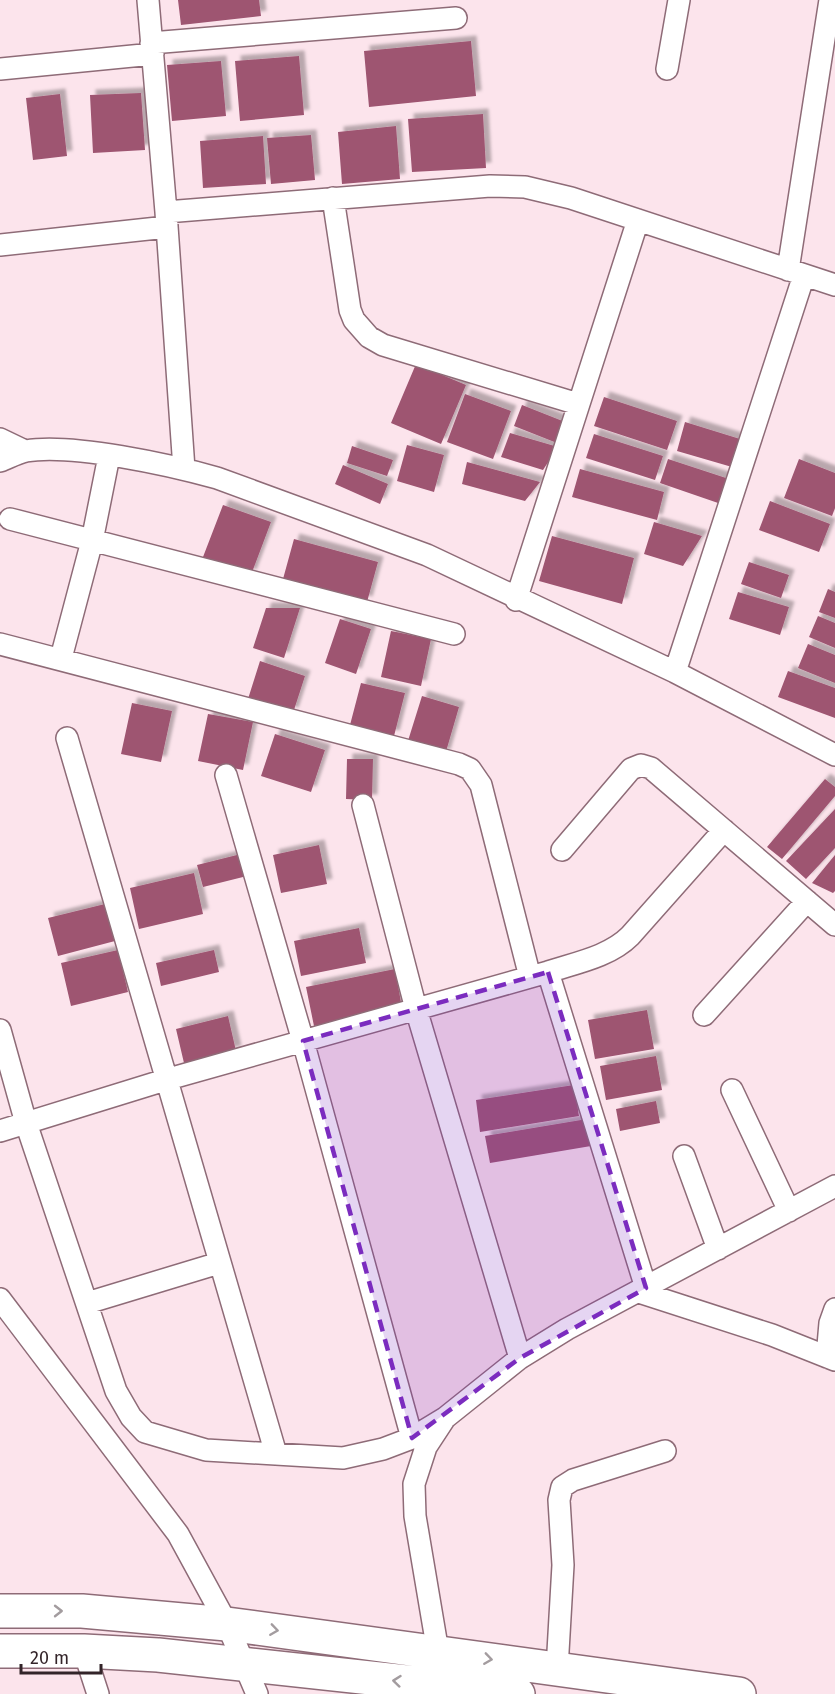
<svg xmlns="http://www.w3.org/2000/svg" width="835" height="1694" viewBox="0 0 835 1694" font-family="'Fira Sans',sans-serif">
	<style>
		.building { fill: #9e5471; filter: url(#shadow) }
		.lines { fill: none; stroke-linecap: round; stroke-linejoin: round }
		.minor-casing { stroke: #8e6b77; stroke-width: 24 }
		.primary-casing { stroke: #8e6b77; stroke-width: 36 }
		.minor { stroke: #fff; stroke-width: 21 }
		.primary { stroke: #fff; stroke-width: 33 }
		.oneway { stroke: #a39c9f }
		.marked { fill: #7b2cbf; fill-opacity: 0.2; stroke: #7b2cbf; stroke-width: 4.5; stroke-dasharray: 12 8; stroke-linejoin: round }
	</style>
	<defs>
		<filter id="shadow"><feDropShadow dx="5.5" dy="-5.5" stdDeviation="1.5" flood-color="#0004"/></filter>
	</defs>
	<rect width="100%" height="100%" fill="#fce4ec"/>
	<!-- building -->
	<path class="building" d="M178 0H259L261 16 181 25Z
		M471 41 476 96 369 107 364 51Z
		M299 56 304 115 240 121 235 61Z
		M221 61 226 116 172 121 167 65Z
		M141 93 145 150 93 153 90 95Z
		M60 94 67 156 33 160 26 98Z
		M483 114 486 168 412 172 408 119Z
		M396 126 400 179 342 184 338 132Z
		M311 135 315 180 271 184 267 138Z
		M263 136 266 184 203 188 200 141Z
		M416 364 466 385 441 444 391 423Z
		M465 394 511 411 493 459 447 442Z
		M604 397 677 421 667 450 594 426Z
		M522 405 565 422 557 443 514 426Z
		M685 422 740 439 732 467 677 451Z
		M510 433 558 447 543 470 501 457Z
		M594 434 663 456 655 480 586 458Z
		M407 445 444 455 434 492 397 481Z
		M352 446 393 460 387 476 347 463Z
		M668 459 729 479 721 504 660 483Z
		M799 459 835 473V508L832 516 784 498Z
		M467 462 540 482 525 501 462 484Z
		M343 465 388 484 380 504 335 484Z
		M580 469 664 492 657 520 572 497Z
		M770 501 830 524 819 552 759 530Z
		M223 505 271 522 251 575 203 557Z
		M654 522 702 536 683 566 644 554Z
		M552 536 634 558 622 604 539 581Z
		M294 539 378 562 367 602 283 579Z
		M749 562 789 575 781 598 741 584Z
		M828 589 835 592V618L819 612Z
		M738 592 789 607 780 635 729 619Z
		M266 608H300L284 658 253 648Z
		M818 616 835 623V648L809 637Z
		M340 619 371 629 356 674 325 663Z
		M391 631 431 639 421 686 381 677Z
		M808 644 835 655V683L798 668Z
		M260 661 305 676 293 713 248 699Z
		M788 671 835 688V718L778 697Z
		M361 683 405 693 394 736 350 725Z
		M422 696 459 707 445 755 407 744Z
		M132 703 172 711 161 762 121 754Z
		M208 714 253 722 243 770 198 761Z
		M275 734 325 750 311 792 261 776Z
		M347 759H373L372 800 346 799Z
		M825 779 835 787V796L782 859 767 847Z
		M835 809V848L806 879 786 861Z
		M319 845 327 884 281 893 273 855Z
		M241 854 247 876 203 887 197 865Z
		M835 855V891L833 893 812 883Z
		M194 873 203 914 139 929 130 888Z
		M105 904 115 941 58 956 48 918Z
		M359 928 366 963 301 976 294 941Z
		M118 950 128 992 71 1006 61 963Z
		M214 950 219 972 161 986 156 963Z
		M395 969 402 1008 314 1026 306 987Z
		M647 1010 654 1049 595 1059 588 1020Z
		M228 1016 236 1051 184 1063 176 1029Z
		M656 1056 662 1090 606 1100 600 1066Z
		M574 1085 579 1116 480 1132 476 1100Z
		M656 1101 660 1123 620 1131 616 1109Z
		M587 1119 591 1146 490 1163 485 1136Z"/>
	<g class="lines">
		<!-- minor casing -->
		<g class="minor-casing">
			<path id="minor" d="M148 0 166 212 184 469
				M151 43 456 18
				M0 69 153 54
				M667 69 679 0
				M333 198 350 310 354 320 369 337 383 345 578 404
				M166 212 490 186 525 187 571 198 835 285
				M0 245 167 227
				M788 270 830 0
				M0 439 25 451
				M0 461C8 458 17 453 26 451 71 443 171 465 217 478L427 555 675 672 835 755
				M10 519 454 634
				M516 600 638 220
				M0 644 459 764 470 769 481 785 530 977
				M61 658 92 541 109 456
				M675 672 804 275
				M67 738 276 1454
				M226 775 303 1041 412 1438
				M363 805 416 1009 520 1358
				M562 850 631 769 641 765 651 768 835 925
				M548 972 646 1288
				M704 1015 807 901
				M0 1030 26 1123 116 1391 131 1417 145 1432 206 1450 343 1458 383 1449 412 1438 445 1418
				M732 1090 789 1211
				M0 1131 165 1080 548 972C575 963 609 957 630 936L724 830
				M684 1156 718 1249
				M639 1292 772 1335 835 1360
				M0 1299 178 1534 227 1624 257 1694
				M87 1303 219 1263
				M827 1357 830 1323 835 1309
				M84 1651 98 1694
				M438 1652 415 1516 414 1484 426 1447 445 1418 520 1358 567 1329 835 1186
				M557 1669 563 1565 559 1500 562 1487 573 1480 665 1451"/>
		</g>
		<!-- primary casing -->
		<g class="primary-casing">
			<path id="primary" d="M0 1611H82L227 1624 739 1694
				M0 1651H84L158 1655 518 1694"/>
		</g>
		<!-- minor -->
		<use href="#minor" class="minor"/>
		<!-- primary -->
		<use href="#primary" class="primary"/>
	</g>
	<!-- one-way arrows -->
	<defs><path id="oneway-chevron" d="M-2-3.5L2.5 0L-2 3.5" fill="none" stroke-width="1.6" stroke-linecap="round" stroke-linejoin="round" transform="scale(1.5)"/></defs>
	<g class="oneway">
		<use href="#oneway-chevron" transform="translate(58 1611)"/>
		<use href="#oneway-chevron" transform="translate(274 1630) rotate(8)"/>
		<use href="#oneway-chevron" transform="translate(488 1659) rotate(8)"/>
		<use href="#oneway-chevron" transform="translate(397 1681) rotate(-174)"/>
	</g>
	<!-- marked area -->
	<path class="marked" d="M548 972 646 1288 520 1358 412 1438 303 1041Z"/>
	<!-- scale -->
	<path d="M21 1664v9h80v-9" fill="none" stroke="#332429" stroke-width="3"/>
	<text x="30" y="1664" font-size="18" fill="#332429" stroke="#ffffff" stroke-width="4.5" paint-order="stroke">20 m</text>
</svg>
